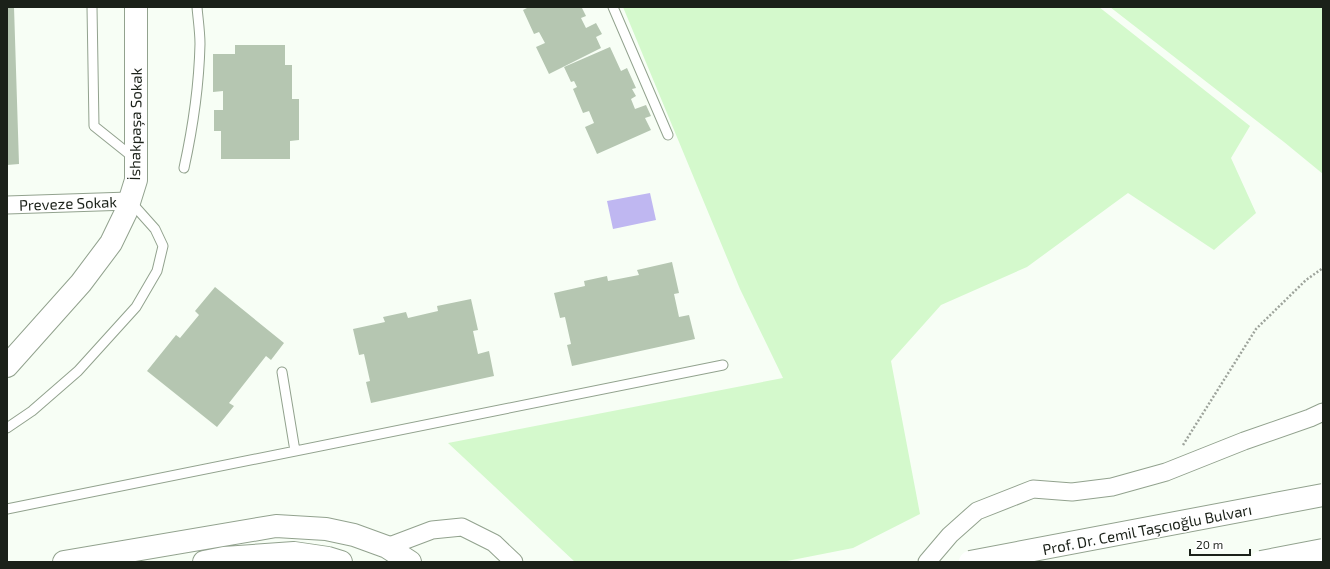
<svg xmlns="http://www.w3.org/2000/svg" width="1330" height="569" viewBox="0 0 1330 569" font-family="'Exo 2',sans-serif">
	<style>
		.green { fill: #d4f9cc }
		.water { fill: #bfb7f1 }
		.building { fill: #b5c6b1 }
		.lines { fill: none; stroke-linecap: round; stroke-linejoin: round }
		.service-casing { stroke: #92a28e; stroke-width: 11 }
		.minor-casing { stroke: #92a28e; stroke-width: 19 }
		.tertiary-casing { stroke: #92a28e; stroke-width: 24 }
		.primary-casing { stroke: #92a28e; stroke-width: 24 }
		.path { stroke: #9da39b; stroke-width: 2.5; stroke-dasharray: 2 2; stroke-linecap: butt }
		.service { stroke: #fff; stroke-width: 9 }
		.minor { stroke: #fff; stroke-width: 17 }
		.tertiary { stroke: #fff; stroke-width: 22 }
		.primary { stroke: #fff; stroke-width: 22 }
		.primary-bridge-casing { stroke: #92a28e; stroke-width: 24; stroke-linecap: butt }
		.primary-bridge { stroke: #fff; stroke-width: 22 }
		.labels { text-anchor: middle; dominant-baseline: central; stroke-width: 3; stroke-linejoin: round; paint-order: stroke }
		.street-label { font-size: 15px; fill: #1b2119; stroke: #fff }
	</style>
	<rect width="100%" height="100%" fill="#f7fef5"/>
	<!-- green -->
	<path class="green" d="M623 7H1099L1250 126 1231 158 1256 213 1214 250 1128 193 1027 267 941 305 891 361 920 514 853 548 782 562H575L448 443 783 378 740 289Z
		M1110 7H1323V174L1284 142Z"/>
	<!-- water -->
	<path class="water" d="M650 193 656 220 613 229 607 201Z"/>
	<!-- building -->
	<path class="building" d="M7 7H14L19 164 7 165Z
		M526 7H584L582 8 586 16 581 18 586 28 596 23 602 34 596 37 601 48 549 74 536 47 545 43 539 32 534 34 523 10 527 8Z
		M235 45H285V65H292V99H299V140L290 141V159H221V131H214V110H223V91L213 92V54H235Z
		M610 47 621 71 627 68 636 88 632 89 636 96 631 99 635 109 646 105 651 116 645 118 651 130 597 154 585 127 594 123 589 111 583 113 573 89 577 87 574 81 571 82 564 67Z
		M672 262 679 293 674 294 679 317 689 315 695 339 572 366 567 345 571 344 565 317 560 318 554 293 585 286 584 281 607 276 608 281 639 275 637 270Z
		M215 287 284 343 271 360 266 356 229 403 234 406 217 427 147 371 176 335 180 338 199 315 195 311Z
		M471 299 478 330 473 331 478 354 489 351 494 376 371 403 366 382 370 381 364 354 359 355 353 329 385 322 383 317 406 312 408 318 438 311 437 306Z"/>
	<g class="lines">
		<!-- service casing -->
		<g class="service-casing">
			<path id="service" d="M92 7 94 126 134 158
				M613 7 668 135
				M184 168C193 127 199 86 200 44 200 32 198 19 197 7
				M282 372 295 451
				M7 428 32 411 78 371 136 307 157 271 163 246 155 229 130 201
				M7 509 723 365"/>
		</g>
		<!-- minor casing -->
		<g class="minor-casing">
			<path id="minor" d="M7 205 129 201
				M387 547 432 530 462 527 494 543 514 562
				M927 562 950 535 977 511 1033 489 1072 492 1112 487 1166 472 1244 441 1310 418 1323 412"/>
		</g>
		<!-- tertiary casing -->
		<g class="tertiary-casing">
			<path id="tertiary" d="M7 366 81 283 111 243 126 212 136 180V7"/>
		</g>
		<!-- primary casing -->
		<g class="primary-casing">
			<path id="primary" d="M64 562 276 526 326 529 354 535 387 547 410 562
				M204 562 224 558 294 553 328 558 341 562"/>
		</g>
		<!-- path -->
		<path class="path" d="M1183 445 1256 329 1306 280 1323 268"/>
		<!-- service -->
		<use href="#service" class="service"/>
		<!-- minor -->
		<use href="#minor" class="minor"/>
		<!-- tertiary -->
		<use href="#tertiary" class="tertiary"/>
		<!-- primary -->
		<use href="#primary" class="primary"/>
		<!-- primary-bridge casing -->
		<g class="primary-bridge-casing">
			<path id="primary-bridge" d="M970 562 1323 495
				M1261 562 1323 550"/>
		</g>
		<!-- primary-bridge -->
		<use href="#primary-bridge" class="primary-bridge"/>
	</g>
	<g class="labels">
		<!-- street labels -->
		<g class="street-label">
			<text transform="translate(135 124) rotate(-89)">İshakpaşa Sokak</text>
			<text transform="translate(68 203) rotate(-2)">Preveze Sokak</text>
			<text transform="translate(1147 529) rotate(-11)">Prof. Dr. Cemil Taşcıoğlu Bulvarı</text>
		</g>
	</g>
	<!-- border -->
	<rect width="1330" height="569" fill="none" stroke="#1b2119" stroke-width="16"/>
	<!-- scale -->
	<path d="M1190 549v6h60v-6" fill="none" stroke="#1b2119" stroke-width="2"/>
	<text x="1196" y="549" font-size="12" fill="#1b2119" stroke="#ffffff" stroke-width="3" paint-order="stroke">20 m</text>
</svg>
